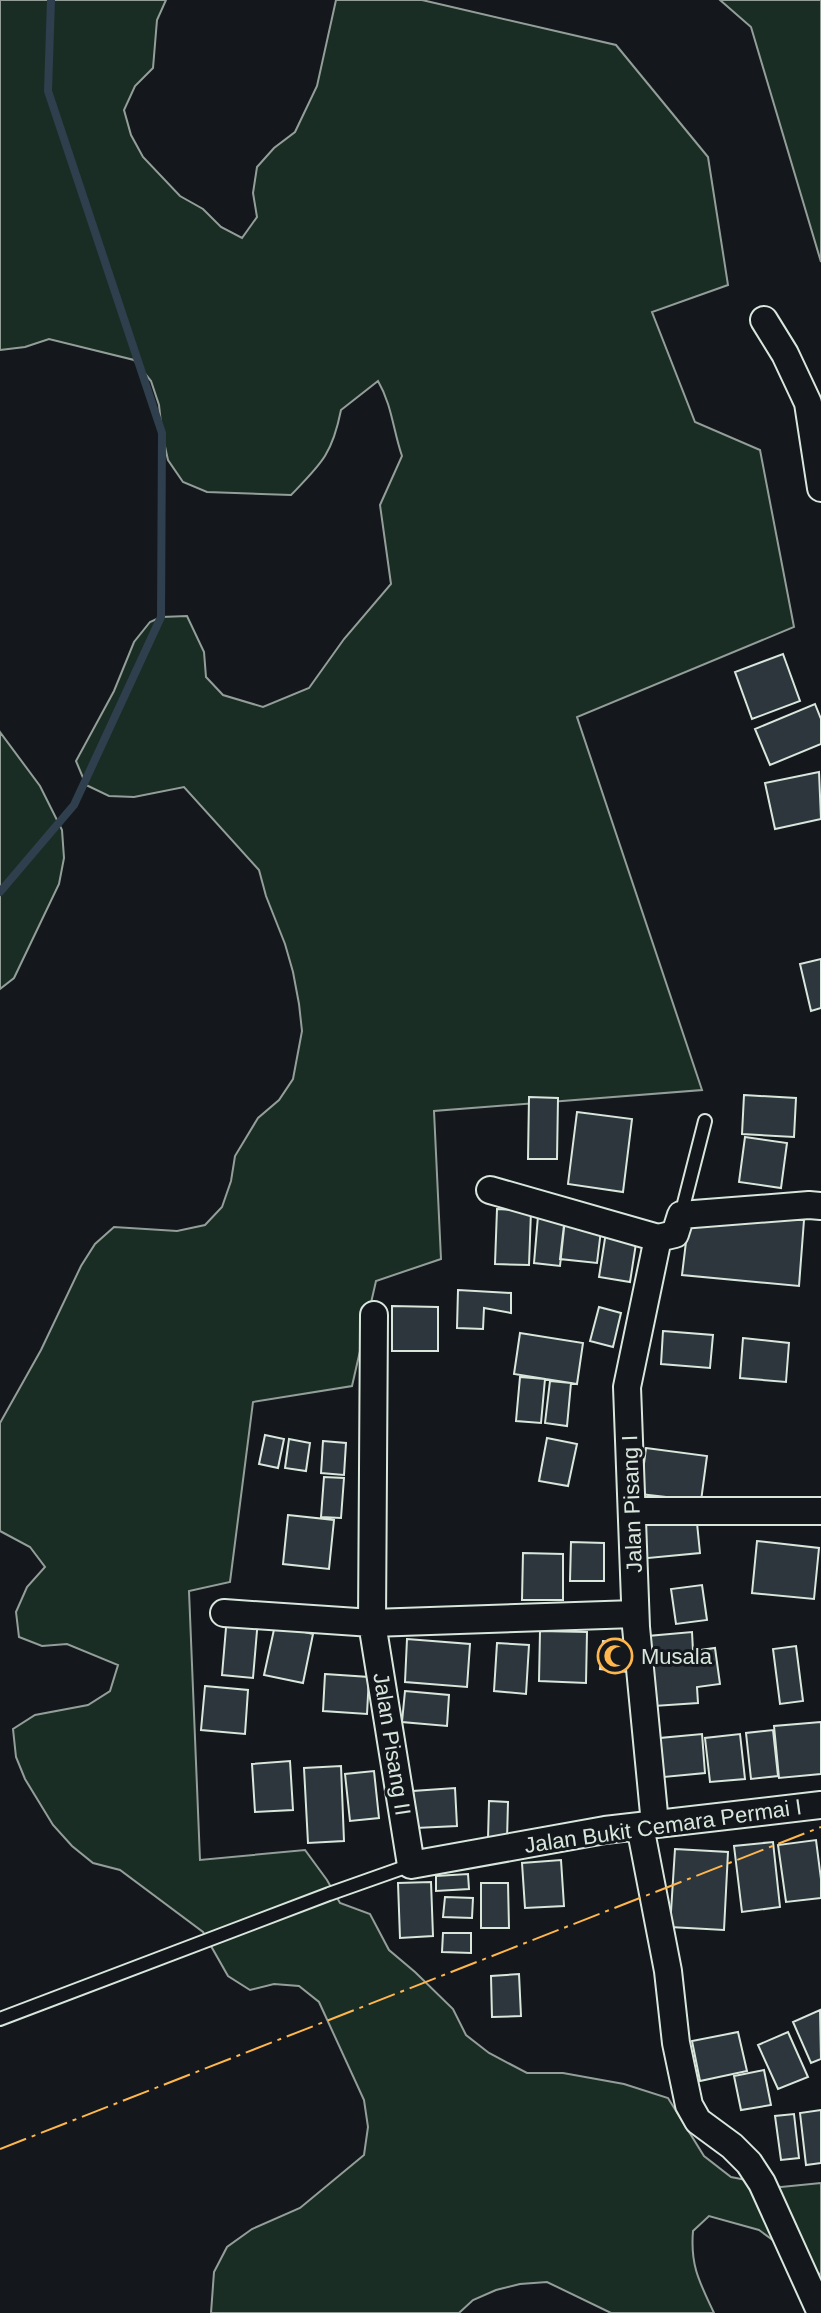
<svg xmlns="http://www.w3.org/2000/svg" width="821" height="2313" viewBox="0 0 821 2313" font-family="Arial,sans-serif">
	<style>
		.green { fill: #1a2d24; stroke: #939e99; stroke-width: 2 }
		.lines { fill: none; stroke-linecap: round; stroke-linejoin: round }
		.stream { stroke: #2f3f4d; stroke-width: 8 }
		.building { fill: #2c363c; stroke: #d8e6dc; stroke-width: 2 }
		.service-casing { stroke: #d8e6dc; stroke-width: 16 }
		.minor-casing { stroke: #d8e6dc; stroke-width: 30 }
		.service { stroke: #14181c; stroke-width: 12 }
		.minor { stroke: #14181c; stroke-width: 26 }
		.power { stroke: #ffb74d; stroke-width: 2; stroke-dasharray: 28 6 4 6; stroke-linecap: butt }
		.labels { text-anchor: middle; dominant-baseline: central; stroke-width: 6; stroke-linejoin: round; paint-order: stroke }
		.street-label { font-size: 22px; fill: #d8e6dc; stroke: #14181c }
		.poi-label { font-size: 22px; fill: #d8e6dc; stroke: #14181c; text-anchor: start }
	</style>
	<rect width="100%" height="100%" fill="#14181c"/>
	<!-- green -->
	<path class="green" d="M0 0H166L157 20 153 68 135 86 124 110 131 135 143 157 180 196 203 209 221 227 242 238 257 217 253 193 257 167 274 148 295 132 317 86 336 0H422L616 45 708 157 728 285 652 312 695 422 760 450 794 627 577 717 702 1090 434 1111 441 1259 376 1281 352 1386 253 1402 230 1582 189 1591 200 1860 305 1850 327 1880 340 1903 370 1914 389 1950 415 1972 453 2009 466 2035 489 2053 527 2073H563L624 2084 668 2098 704 2156 731 2177 781 2187 821 2183V2275L759 2230 709 2216 693 2231C690 2266 700 2283 714 2313H611L547 2282 520 2284 496 2290 473 2300 459 2313H211L214 2272 227 2247 252 2229 300 2208 364 2155 368 2127 364 2100 319 2002 299 1986 274 1984 250 1990 228 1976 203 1932 120 1870 93 1863 72 1846 53 1825 25 1779 16 1757 13 1729 35 1715 88 1705 110 1691 118 1665 67 1644 42 1646 19 1637 16 1612 27 1587 45 1567 30 1547 0 1531V1423L41 1350 81 1266 95 1244 114 1227 177 1231 205 1225 222 1207 231 1181 235 1156 258 1118 279 1100 293 1079 302 1031 299 1004 293 972 285 944 266 896 259 870 184 787 134 797 109 796 86 785 76 761 114 691 134 642 150 622 161 617 187 616 204 652 206 677 223 695 263 707 309 688 344 639 391 584 380 505 402 456C393 430 392 405 378 381L341 410C332 455 321 464 291 495L207 492 183 482 168 460 162 433 159 405 151 381 134 360 49 339 25 347 0 350Z
		M720 0H821V262L751 27Z
		M0 732 40 786 62 830 64 858 59 884 14 978 0 989Z"/>
	<g class="lines">
		<!-- stream -->
		<path class="stream" d="M0 892 74 805 161 617 162 433 48 91 51 0"/>
	</g>
	<!-- building -->
	<path class="building" d="M783 654 800 701 752 719 735 672Z
		M815 704 821 719V744L770 765 755 729Z
		M819 772 821 819 775 829 765 783Z
		M821 959V1008L811 1011 800 964Z
		M744 1095 796 1098 794 1137 742 1134Z
		M529 1097 558 1098 557 1159H528Z
		M577 1112 632 1119 623 1192 568 1184Z
		M745 1137 787 1143 781 1188 739 1182Z
		M497 1209 531 1211 529 1265 495 1264Z
		M538 1216 565 1219 560 1266 534 1263Z
		M565 1217 602 1222 597 1263 560 1259Z
		M689 1217 804 1220 799 1286 682 1275Z
		M606 1232 637 1237 630 1282 599 1277Z
		M458 1290 511 1293V1313L484 1308 483 1329 457 1328Z
		M392 1306 438 1307V1351H392Z
		M599 1307 621 1313 613 1347 590 1341Z
		M663 1331 713 1335 710 1368 661 1364Z
		M520 1333 583 1343 577 1384 514 1374Z
		M743 1338 789 1343 786 1382 740 1378Z
		M520 1377 545 1379 541 1423 516 1421Z
		M550 1381 571 1383 567 1426 545 1423Z
		M265 1435 284 1439 278 1468 259 1464Z
		M547 1438 577 1444 568 1486 539 1481Z
		M289 1439 310 1443 306 1471 285 1468Z
		M323 1441 346 1443 344 1475 321 1473Z
		M646 1448 707 1456 701 1501 640 1494Z
		M324 1477 344 1478 341 1518 321 1517Z
		M696 1513 700 1553 638 1559 635 1519Z
		M288 1515 334 1520 329 1569 283 1564Z
		M757 1541 819 1548 814 1599 752 1593Z
		M571 1542 604 1543V1581H570Z
		M523 1553 563 1554V1600H522Z
		M702 1585 707 1620 676 1624 671 1589Z
		M227 1616 258 1619 253 1678 222 1675Z
		M275 1625 313 1634 303 1683 264 1675Z
		M540 1631 587 1632 586 1683 539 1681Z
		M692 1632 693 1651 715 1648 720 1684 697 1687 698 1703 654 1706 648 1636Z
		M407 1639 470 1644 467 1687 405 1682Z
		M603 1641 630 1644 627 1672 600 1669Z
		M497 1643 529 1645 526 1694 494 1691Z
		M796 1646 803 1701 780 1704 773 1649Z
		M325 1674 369 1677 367 1714 323 1711Z
		M205 1686 248 1690 245 1734 201 1730Z
		M405 1691 449 1695 447 1726 402 1722Z
		M821 1722V1774L779 1778 774 1726Z
		M773 1730 778 1776 751 1779 746 1733Z
		M702 1734 705 1773 664 1777 660 1738Z
		M740 1734 745 1779 710 1782 705 1738Z
		M290 1761 293 1810 255 1812 252 1764Z
		M341 1766 344 1841 308 1843 304 1768Z
		M374 1771 379 1818 350 1821 345 1774Z
		M455 1788 457 1826 416 1828 413 1791Z
		M489 1801 508 1802 507 1840 488 1839Z
		M816 1840 821 1879V1898L786 1902 778 1845Z
		M773 1842 780 1907 742 1912 734 1846Z
		M675 1849 728 1852 724 1930 670 1927Z
		M561 1860 564 1906 525 1908 522 1863Z
		M468 1874 469 1889 436 1891V1876Z
		M431 1882 433 1936 400 1938 398 1883Z
		M481 1883H508L509 1928H481Z
		M445 1897 473 1898 472 1918 443 1917Z
		M443 1933H471V1953L442 1952Z
		M519 1974 521 2016 492 2017 491 1976Z
		M820 2010 821 2059 811 2063 793 2022Z
		M738 2032 747 2071 700 2081 692 2041Z
		M788 2032 808 2077 778 2089 758 2045Z
		M764 2070 771 2105 741 2110 734 2076Z
		M821 2110V2163L806 2165 800 2113Z
		M794 2114 799 2158 781 2160 775 2116Z"/>
	<g class="lines">
		<!-- service casing -->
		<g class="service-casing">
			<path id="service" d="M681 1215 705 1121
				M0 2019 329 1894 411 1865"/>
		</g>
		<!-- minor casing -->
		<g class="minor-casing">
			<path id="minor" d="M764 320 785 354 808 403 821 488
				M490 1190 658 1238
				M374 1315 372 1623 411 1865 605 1830 821 1805
				M632 1511H821
				M224 1613 372 1623 635 1614
				M655 1824 636 1627 627 1387 658 1238 675 1234 681 1215 809 1205 821 1206
				M640 1826 668 1971 676 2043 689 2105 698 2121 732 2146 749 2163 762 2183 821 2313"/>
		</g>
		<!-- service -->
		<use href="#service" class="service"/>
		<!-- minor -->
		<use href="#minor" class="minor"/>
		<!-- power -->
		<path class="power" d="M0 2149 821 1827"/>
	</g>
	<!-- icons -->
	<defs>
		<g id="mosque-ring" transform="scale(1.8)"><circle r="9.5" fill="#14181c" stroke="#ffb74d" stroke-width="1.5"/><path d="M3.5-4.9A6 6 0 1 0 3.5 4.9A5 5 0 1 1 3.5-4.9Z" fill="#ffb74d"/></g>
	</defs>
	<g fill-rule="evenodd">
		<use href="#mosque-ring" x="615" y="1656"/>
	</g>
	<g class="labels">
		<!-- street labels -->
		<g class="street-label">
			<text transform="translate(632 1504) rotate(-92)">Jalan Pisang I</text>
			<text transform="translate(392 1744) rotate(81)">Jalan Pisang II</text>
			<text transform="translate(663 1826) rotate(-8)">Jalan Bukit Cemara Permai I</text>
		</g>
		<!-- poi labels -->
		<g class="poi-label">
			<text x="641" y="1656">Musala</text>
		</g>
	</g>
</svg>
